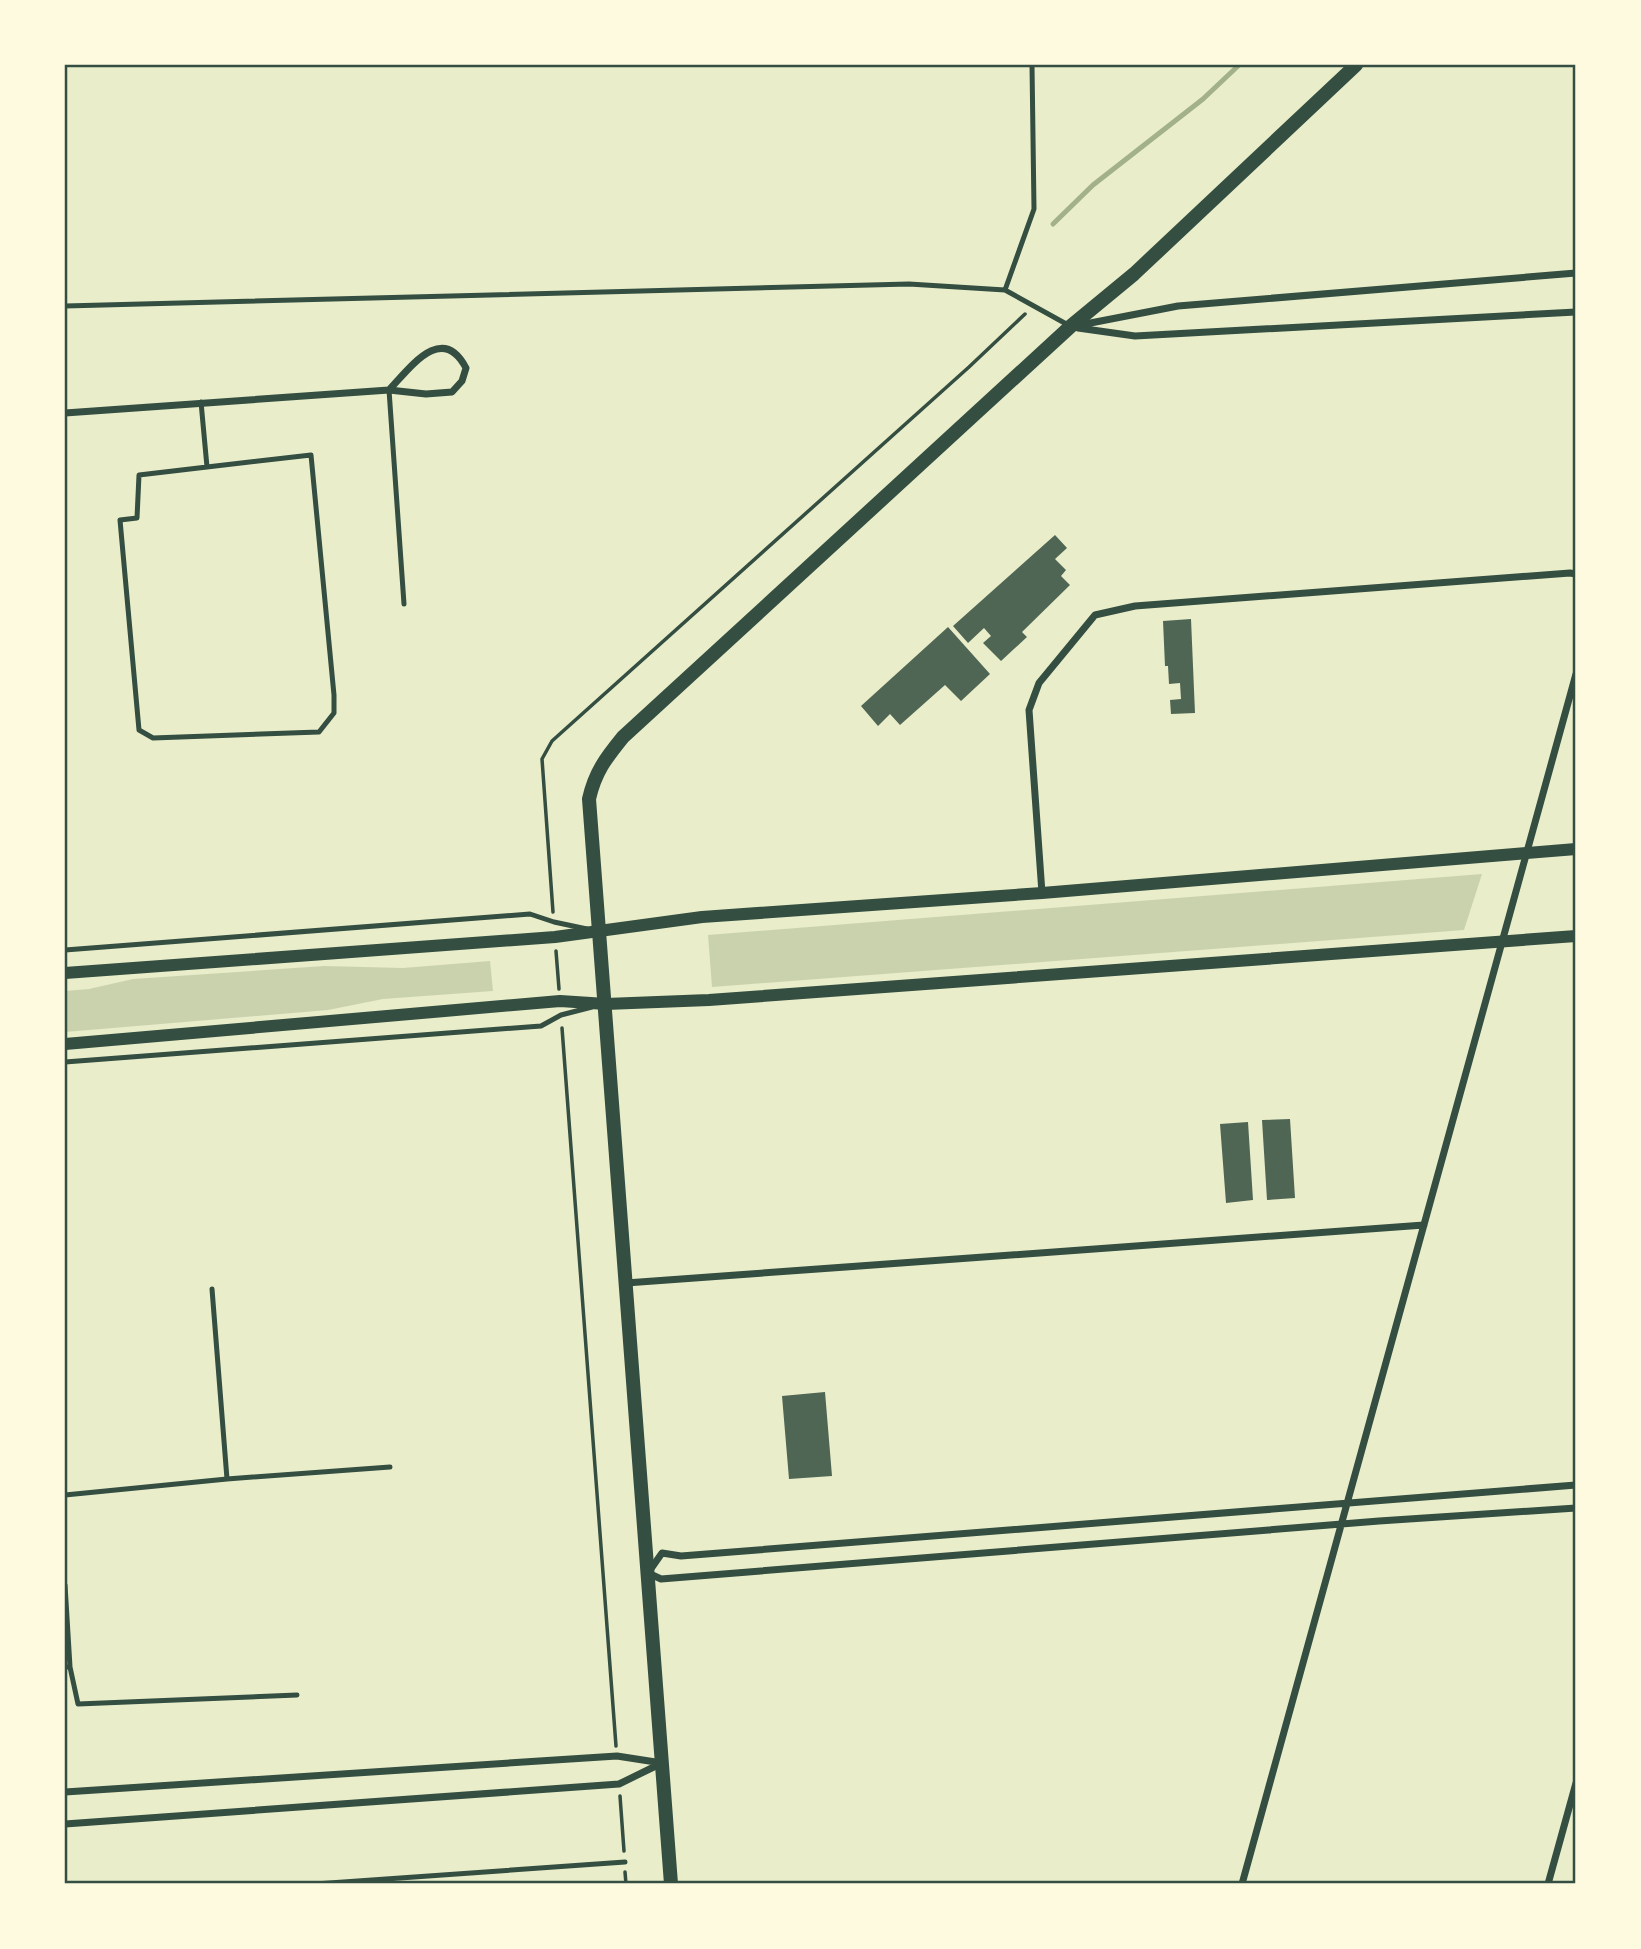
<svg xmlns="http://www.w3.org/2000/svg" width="1641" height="1949" viewBox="0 0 1641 1949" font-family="'Titillium Web',sans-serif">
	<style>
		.green { fill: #cad2ad }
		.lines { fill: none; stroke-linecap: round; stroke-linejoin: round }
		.stream { stroke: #a3b18a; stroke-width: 5 }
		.building { fill: #4f6655 }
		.path { stroke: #344e41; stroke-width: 3.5 }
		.service { stroke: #344e41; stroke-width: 5 }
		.minor { stroke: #344e41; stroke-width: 7 }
		.tertiary { stroke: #344e41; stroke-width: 12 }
		.secondary { stroke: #344e41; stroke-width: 14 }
		.neatline { fill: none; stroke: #344e41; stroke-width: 2.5 }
	</style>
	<rect width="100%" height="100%" fill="#e9edc9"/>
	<!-- green -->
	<path class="green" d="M1482 874 1464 930 712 987 708 935Z
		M490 961 493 991 383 999 328 1010 65 1032V991L89 989 133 979 324 966 403 968Z"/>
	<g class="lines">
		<!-- stream -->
		<path class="stream" d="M1053 224 1093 185 1203 99 1239 65"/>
	</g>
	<!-- building -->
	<path class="building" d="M1055 535 1067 548 1055 559 1066 570 1061 576 1070 585 1022 632 1027 637 1001 661 983 643 991 636 984 628 968 643 953 626Z
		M1191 619 1195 713 1171 714 1170 700 1181 699 1180 683 1169 684 1168 666H1165L1163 621Z
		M948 627 990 674 961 701 945 685 900 725 890 714 878 726 861 706Z
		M1290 1119 1295 1198 1267 1200 1262 1120Z
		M1248 1122 1253 1200 1226 1203 1220 1124Z
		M825 1392 832 1476 789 1479 782 1396Z"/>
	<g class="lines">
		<!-- path -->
		<path class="path" d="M553 912 542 759 552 741 969 367 1025 314
			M556 951 559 989
			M562 1028 616 1746
			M620 1796 624 1851
			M625 1872 626 1884"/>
		<!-- service -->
		<path class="service" d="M1005 290 1034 209 1032 65
			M65 306 909 284 1005 290 1070 326
			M389 390 404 604
			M201 402 207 467 139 475 137 518 120 520 139 730 153 738 319 732 334 713V695L311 455 207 467
			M65 950 530 914 554 922 587 929
			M65 1062 541 1026 561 1015 592 1007
			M212 1289 227 1479
			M65 1495 227 1479 390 1467
			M65 1585 70 1667H65
			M70 1667 78 1704 297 1695
			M315 1884 625 1862"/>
		<!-- minor -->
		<path class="minor" d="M1075 326 1178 306 1576 273
			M1078 328 1135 336 1576 312
			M65 413 389 390 426 394 452 392 462 381 466 368C442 322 410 368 389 390
			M1042 893 1029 710 1039 683 1095 615 1135 606 1570 573 1576 574
			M626 1283 1424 1225
			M1576 1485 681 1556 662 1553 648 1573 661 1579 1379 1521 1576 1508
			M65 1792 617 1756 662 1763
			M65 1824 619 1784 662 1763
			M1242 1884 1576 674
			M1548 1884 1576 1783"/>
		<!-- tertiary -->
		<path class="tertiary" d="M65 973 555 937 702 917 1042 893 1576 849
			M65 1044 560 1001 606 1004 709 1000 1576 936"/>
		<!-- secondary -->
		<path class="secondary" d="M671 1884 589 799C595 772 606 758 623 737L1071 326 1134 274 1356 65"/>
	</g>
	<!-- border -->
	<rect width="1641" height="1949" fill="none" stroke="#fefae0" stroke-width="133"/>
	<rect x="66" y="66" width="1508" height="1816" class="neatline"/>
</svg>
